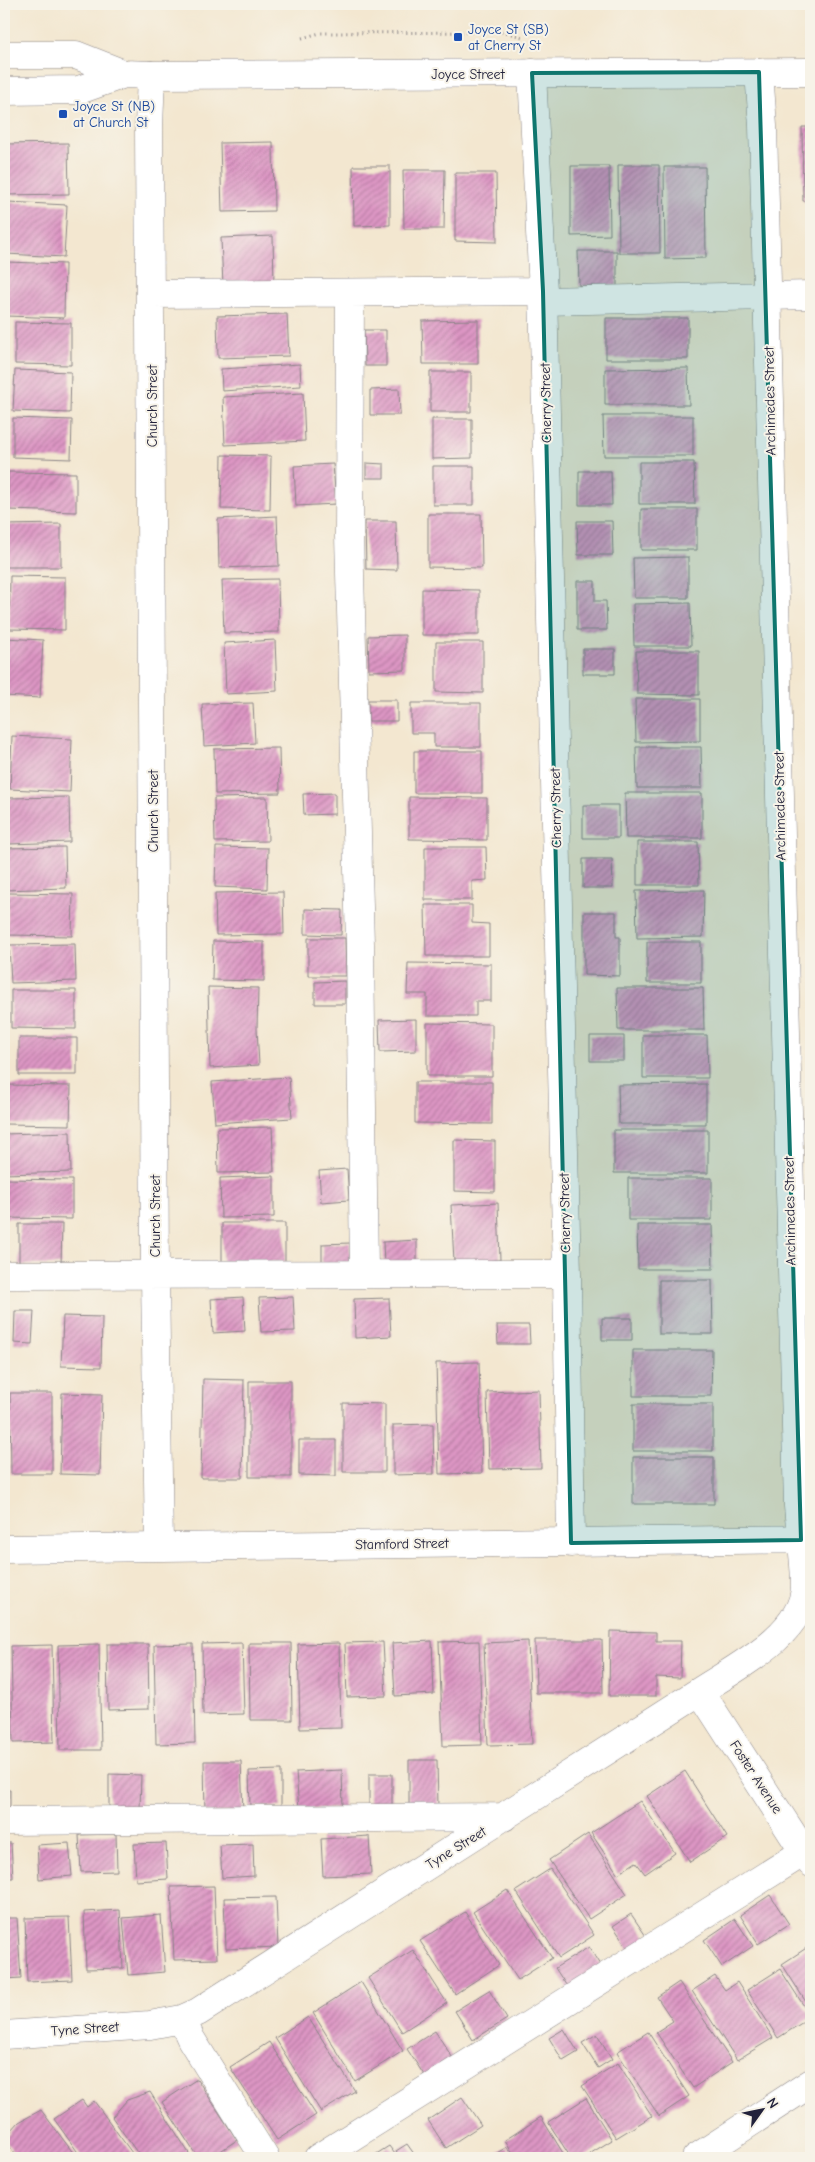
<svg xmlns="http://www.w3.org/2000/svg" width="815" height="2162" viewBox="0 0 815 2162" font-family="'Comic Neue',sans-serif">
	<style>
		.building { fill: url(#building-hatch) }
		.lines { fill: none; stroke-linecap: round; stroke-linejoin: round }
		.minor-casing { stroke: #8a8486; stroke-width: 29 }
		.major-casing { stroke: #8a8486; stroke-width: 29 }
		.path { stroke: #8a8486; stroke-width: 3; stroke-dasharray: 1 4; stroke-linecap: butt }
		.minor { stroke: #fff; stroke-width: 28 }
		.major { stroke: #fff; stroke-width: 28 }
		.marked { fill: #0f766e; fill-opacity: 0.2; stroke: #0f766e; stroke-width: 4; stroke-linejoin: round }
		.transit-dot { fill: #1a4fb4; stroke: #f7f3e8; stroke-width: 2 }
		.labels { text-anchor: middle; dominant-baseline: central; stroke-width: 4; stroke-linejoin: round; paint-order: stroke }
		.transit-label { font-size: 14px; fill: #164399; stroke: #f7f3e8; text-anchor: start }
		.street-label { font-size: 14px; fill: #22223b; stroke: #f7f3e8 }
	</style>
	<defs>
		<pattern id="building-hatch" width="6" height="6" patternUnits="userSpaceOnUse" patternTransform="scale(1.25)"><rect width="6" height="6" fill="#dd96c4"/><path d="M-1 1l2-2M0 6l6-6M5 7l2-2" fill="none" stroke="#b37aa0"/></pattern>
	</defs>
	<rect width="100%" height="100%" fill="#f7f3e8"/>
	<filter id="ink" filterUnits="userSpaceOnUse"><feTurbulence type="fractalNoise" baseFrequency=".02" numOctaves="2"/><feDisplacementMap in="SourceGraphic" scale="10" xChannelSelector="R" yChannelSelector="G"/><feConvolveMatrix kernelMatrix="1 2 1 2 8 2 1 2 1" color-interpolation-filters="sRGB"/></filter>
	<filter id="wash" filterUnits="userSpaceOnUse"><feTurbulence type="fractalNoise" baseFrequency=".0096" numOctaves="4" result="noise"/><feDisplacementMap in="SourceGraphic" scale="20" xChannelSelector="R" yChannelSelector="G"/><feGaussianBlur stdDeviation="1.12" result="paint"/><feColorMatrix in="noise" values="0 0 0 0 0 0 0 0 0 0 0 0 0 0 0 0 0 1.4 0 .05"/><feComposite in="paint" operator="in"/></filter>
	<g filter="url(#wash)">
		<rect width="100%" height="100%" fill="#f3e7d0"/>
		<g id="blocks">
			<!-- building -->
			<path class="building" d="M802 127H811V201H803Z
				M273 142 274 211 222 212 220 143Z
				M68 143 69 194 4 195V144Z
				M618 165H659L660 253H619Z
				M353 166H390V225L354 226Z
				M571 166H609L610 235 571 236Z
				M664 167H705L706 258 665 259Z
				M403 170H445L444 229H404Z
				M455 173H496L497 242 455 241Z
				M8 202 67 205 64 257 6 254Z
				M273 236 274 284 223 286 221 238Z
				M578 251H617V286H579Z
				M7 262 65 264 64 318 6 316Z
				M287 314 289 356 218 358 217 316Z
				M606 318H688V359H606Z
				M478 320V364H423L422 321Z
				M15 322 71 323V365L15 364Z
				M364 330H386V366H365Z
				M300 364 301 386 222 391 221 369Z
				M688 368 689 405H605V369Z
				M15 370 71 372 70 413 13 411Z
				M430 372H471V412H430Z
				M399 389 400 415H370V390Z
				M303 393 305 441 225 445 223 397Z
				M603 416H693V456H604Z
				M13 418 72 420 71 459 13 457Z
				M432 419H472V458L432 459Z
				M222 455 271 456 270 510 221 509Z
				M639 462H694L695 504H639Z
				M366 463 384 464V478H366Z
				M333 464 336 504 296 506 294 466Z
				M433 466H474V505H433Z
				M579 471H611L612 505H579Z
				M8 472 76 473V512L8 510Z
				M641 509H697V550H641Z
				M428 514H481L482 568 428 567Z
				M277 516 279 566 219 568 218 519Z
				M365 521H396L397 570 366 569Z
				M577 521H612L613 555H578Z
				M61 524V567H4V525Z
				M688 557V598H634L633 558Z
				M10 576 65 577V630L9 629Z
				M278 579 279 632 224 633 222 580Z
				M577 581H595V601H606L607 630H577Z
				M422 589 479 590V635H422Z
				M690 603 691 646H634L633 604Z
				M405 635V670L369 671 368 636Z
				M4 638 43 640 40 698 4 696Z
				M275 640 277 691 226 694 224 643Z
				M436 642H483V693L436 692Z
				M583 649H615V674H583Z
				M636 651H699V695L637 694Z
				M635 699H700V741L636 742Z
				M368 700H397V721H368Z
				M253 703 255 743 204 746 202 704Z
				M411 703H481V747H434V733H411Z
				M12 736 72 739 70 792 10 789Z
				M636 747H701L702 788H637Z
				M279 748 280 793 215 794 214 749Z
				M414 751H482V793H414Z
				M335 793V814L304 815 303 794Z
				M625 793H702V838H626Z
				M69 797 70 842 9 844 7 798Z
				M267 797 268 841 215 842 214 798Z
				M409 797 487 798V840L409 839Z
				M583 805H619V838H583Z
				M637 842H698L699 885H637Z
				M65 847 66 888 4 890V848Z
				M216 847 268 848 267 889 215 887Z
				M425 847H486L487 880 472 881V900H425Z
				M583 859H612L613 888H583Z
				M704 890 703 937 637 938 636 891Z
				M283 892 284 934 216 935 215 893Z
				M8 893 73 894 72 936 7 935Z
				M425 905H472V923L489 924V956H426Z
				M305 909 342 910 341 935 305 934Z
				M584 912H616V937H620V976L584 975Z
				M308 938H345L346 976H308Z
				M213 941 264 942V981L212 980Z
				M647 942H701V983H647Z
				M75 944 76 981 11 983 9 945Z
				M408 963 491 964V1001H476V1016H427V994H407Z
				M345 981V1004H315V982Z
				M208 987 258 988 257 1029 259 1065 210 1068Z
				M617 988H703L704 1030H618Z
				M11 990H76V1029L11 1028Z
				M416 1019V1051L380 1052 379 1020Z
				M427 1023 492 1024V1076H427Z
				M643 1035H707L708 1078H643Z
				M590 1036H624V1061H590Z
				M19 1038H77V1075H19Z
				M289 1077 292 1118 215 1123 212 1082Z
				M415 1082H492V1124L415 1123Z
				M706 1084V1124H619L618 1085Z
				M4 1085 71 1086 70 1125 4 1124Z
				M272 1127 274 1172 218 1173 217 1128Z
				M614 1130H708V1173H614Z
				M70 1132 71 1172 4 1174V1134Z
				M454 1140 495 1141V1192L454 1191Z
				M347 1169 349 1200 321 1202 319 1171Z
				M274 1176V1217L221 1218 220 1178Z
				M628 1178H712V1220H628Z
				M4 1179 72 1180V1219L4 1218Z
				M498 1203 500 1260 454 1262 451 1205Z
				M222 1223H285V1262H222Z
				M19 1224H62L61 1265H19Z
				M637 1225H712L713 1269H638Z
				M417 1240V1265L384 1266 383 1242Z
				M350 1243V1263L322 1264V1244Z
				M659 1280H712L713 1334H659Z
				M243 1297 245 1331 213 1333 211 1299Z
				M293 1297 295 1331 261 1332 259 1298Z
				M389 1298 391 1336 355 1338 354 1299Z
				M15 1311H34L32 1344 14 1343Z
				M63 1316 102 1317 101 1367 61 1366Z
				M602 1318H632V1340H602Z
				M497 1325H529L530 1344H498Z
				M633 1350H712L711 1396H633Z
				M479 1362 482 1473 439 1474 436 1363Z
				M4 1367H6L5 1389H4Z
				M203 1379 244 1380 242 1478H201Z
				M249 1381H291V1477H249Z
				M539 1390 541 1468 489 1469 487 1392Z
				M10 1393H52V1474H11Z
				M62 1393 102 1394 100 1475 60 1474Z
				M343 1403 385 1404V1472H343Z
				M633 1404H713V1451H633Z
				M433 1424 434 1474 393 1475V1425Z
				M299 1440H336V1476L299 1475Z
				M633 1457H714V1504H633Z
				M610 1631 656 1632V1641H681L680 1678 656 1677V1696H609Z
				M535 1640H602L603 1693H536Z
				M432 1641 434 1694 395 1696 392 1643Z
				M479 1641 482 1745 443 1746 439 1642Z
				M528 1641 532 1744 488 1745 484 1643Z
				M383 1642 386 1696 347 1697 345 1643Z
				M242 1643 244 1714 203 1715 202 1644Z
				M249 1643H291L292 1720H250Z
				M339 1643 341 1728 300 1729 298 1644Z
				M99 1644 101 1750H60L58 1645Z
				M107 1644H148L149 1709 108 1710Z
				M193 1644 195 1743 156 1744 154 1645Z
				M52 1645 54 1742 13 1743 11 1646Z
				M4 1708H5L6 1747H4Z
				M409 1760H437L438 1806H409Z
				M204 1761H241L243 1812 205 1813Z
				M281 1770V1807H250L249 1771Z
				M342 1770 343 1808 299 1810 296 1772Z
				M685 1771 727 1837 690 1862 647 1796Z
				M109 1774 141 1775 140 1809H109Z
				M369 1774H392V1806H369Z
				M4 1790H10V1807H4Z
				M640 1801 675 1853 645 1874 636 1862 618 1874 591 1833Z
				M116 1834 117 1871 81 1872 79 1835Z
				M588 1834 627 1894 589 1919 549 1860Z
				M369 1836 371 1874 323 1876 321 1839Z
				M4 1843H11L13 1878H4Z
				M69 1843 72 1876 39 1879 37 1845Z
				M166 1843 168 1879 136 1881 134 1844Z
				M253 1844 254 1876 222 1878 220 1845Z
				M550 1869 594 1935 559 1958 516 1891Z
				M214 1886 217 1959 174 1960 171 1887Z
				M507 1890 552 1958 518 1980 473 1912Z
				M770 1895 789 1924 758 1944 740 1915Z
				M276 1897 278 1947 226 1949 224 1898Z
				M120 1910 123 1968 86 1969 84 1912Z
				M465 1912 499 1965 455 1994 420 1941Z
				M631 1914 648 1939 630 1951 613 1926Z
				M161 1915 165 1972 128 1975 123 1918Z
				M69 1917 72 1980 27 1982 25 1918Z
				M4 1918H17L21 1978 4 1979Z
				M735 1919 753 1946 722 1967 704 1940Z
				M811 1945V2010L782 1964Z
				M589 1947 603 1970 570 1991 555 1968Z
				M413 1950 447 2003 402 2032 368 1978Z
				M780 1969 811 2017 778 2038 747 1990Z
				M715 1976 725 1990 737 1982 773 2038 737 2060 692 1991Z
				M361 1982 403 2051 355 2081 313 2013Z
				M679 1982 732 2062 693 2088 656 2032 673 2021 657 1997Z
				M489 1990 507 2019 473 2040 455 2011Z
				M308 2017 355 2091 321 2112 275 2038Z
				M564 2029 578 2052 563 2061 549 2038Z
				M435 2031 456 2063 428 2081 407 2049Z
				M648 2032 689 2096 659 2116 617 2052Z
				M597 2034 612 2059 598 2068 582 2043Z
				M269 2042 316 2115 277 2140 230 2067Z
				M618 2063 652 2116 616 2138 582 2086Z
				M197 2079 237 2140 210 2158H198L162 2102Z
				M150 2092 192 2158H141L112 2117 127 2100Z
				M462 2097 481 2125 446 2148 428 2120Z
				M586 2098 612 2140 583 2158H571L548 2122Z
				M82 2100 87 2107 94 2101 135 2157 82 2158 54 2119Z
				M41 2110 77 2158H18L4 2139 19 2122Z
				M541 2117 566 2158H516L505 2140Z
				M407 2144 417 2158H400L396 2151Z
				M389 2146 398 2158H370Z
				M507 2147 513 2158H488Z"/>
		</g>
	</g>
	<g filter="url(#ink)">
		<use href="#blocks" fill-opacity="0" stroke="#8a8486" stroke-width="1"/>
		<g class="lines">
			<!-- minor casing -->
			<g class="minor-casing">
				<path id="minor" d="M532 73 543 291 567 1274 571 1543
					M151 75 149 127 155 1276 159 1547
					M350 293 349 536 360 944 364 1273
					M151 294 543 291
					M543 301 811 295
					M4 1275 567 1274
					M4 1549 811 1539
					M700 1691 811 1863
					M4 1821 504 1817
					M182 2019 191 2039 265 2158
					M4 2035 150 2025 182 2019 198 2012 700 1691C735 1668 804 1634 805 1586 805 1560 800 1532 798 1506L763 126 759 72
					M318 2158 804 1852
					M696 2158 811 2083"/>
			</g>
			<!-- major casing -->
			<g class="major-casing">
				<path id="major" d="M4 55H76L124 74 151 75 811 72
					M4 91 79 90 124 74"/>
			</g>
			<!-- path -->
			<path class="path" d="M302 38 320 33 503 32 523 37"/>
			<!-- minor -->
			<use href="#minor" class="minor"/>
			<!-- major -->
			<use href="#major" class="major"/>
		</g>
	</g>
	<!-- marked area -->
	<path class="marked" d="M759 72 801 1540 571 1543 543 291 532 73Z"/>
	<!-- markers -->
	<g class="transit-dot">
		<rect x="453" y="32" width="10" height="10" rx="2.5"/>
		<rect x="58" y="109" width="10" height="10" rx="2.5"/>
	</g>
	<g class="labels">
		<!-- transit labels -->
		<g class="transit-label">
			<text x="468" y="29">Joyce St (SB)<tspan x="468" dy="16">at Cherry St</tspan></text>
			<text x="73" y="106">Joyce St (NB)<tspan x="73" dy="16">at Church St</tspan></text>
		</g>
		<!-- street labels -->
		<g class="street-label">
			<text x="468" y="74">Joyce Street</text>
			<text transform="translate(770 401) rotate(-91)">Archimedes Street</text>
			<text transform="translate(546 403) rotate(-91)">Cherry Street</text>
			<text transform="translate(152 406) rotate(-90)">Church Street</text>
			<text transform="translate(780 806) rotate(-91)">Archimedes Street</text>
			<text transform="translate(556 808) rotate(-91)">Cherry Street</text>
			<text transform="translate(153 811) rotate(-90)">Church Street</text>
			<text transform="translate(790 1211) rotate(-91)">Archimedes Street</text>
			<text transform="translate(565 1213) rotate(-91)">Cherry Street</text>
			<text transform="translate(155 1216) rotate(-90)">Church Street</text>
			<text transform="translate(402 1544) rotate(-1)">Stamford Street</text>
			<text transform="translate(756 1777) rotate(57)">Foster Avenue</text>
			<text transform="translate(456 1848) rotate(-32)">Tyne Street</text>
			<text transform="translate(85 2029) rotate(-4)">Tyne Street</text>
		</g>
	</g>
	<!-- margin -->
	<rect width="815" height="2162" fill="none" stroke="#f7f3e8" stroke-width="20"/>
	<!-- north arrow -->
	<g transform="translate(762 2110) rotate(57)" stroke="#f7f3e8" stroke-width="4" paint-order="stroke">
	<path d="M0-4L9 19L0 12L-9 19Z" fill="#22223b"/>
	<text y="-8" font-size="14" font-weight="bold" text-anchor="middle" fill="#22223b">N</text>
	</g>
</svg>
